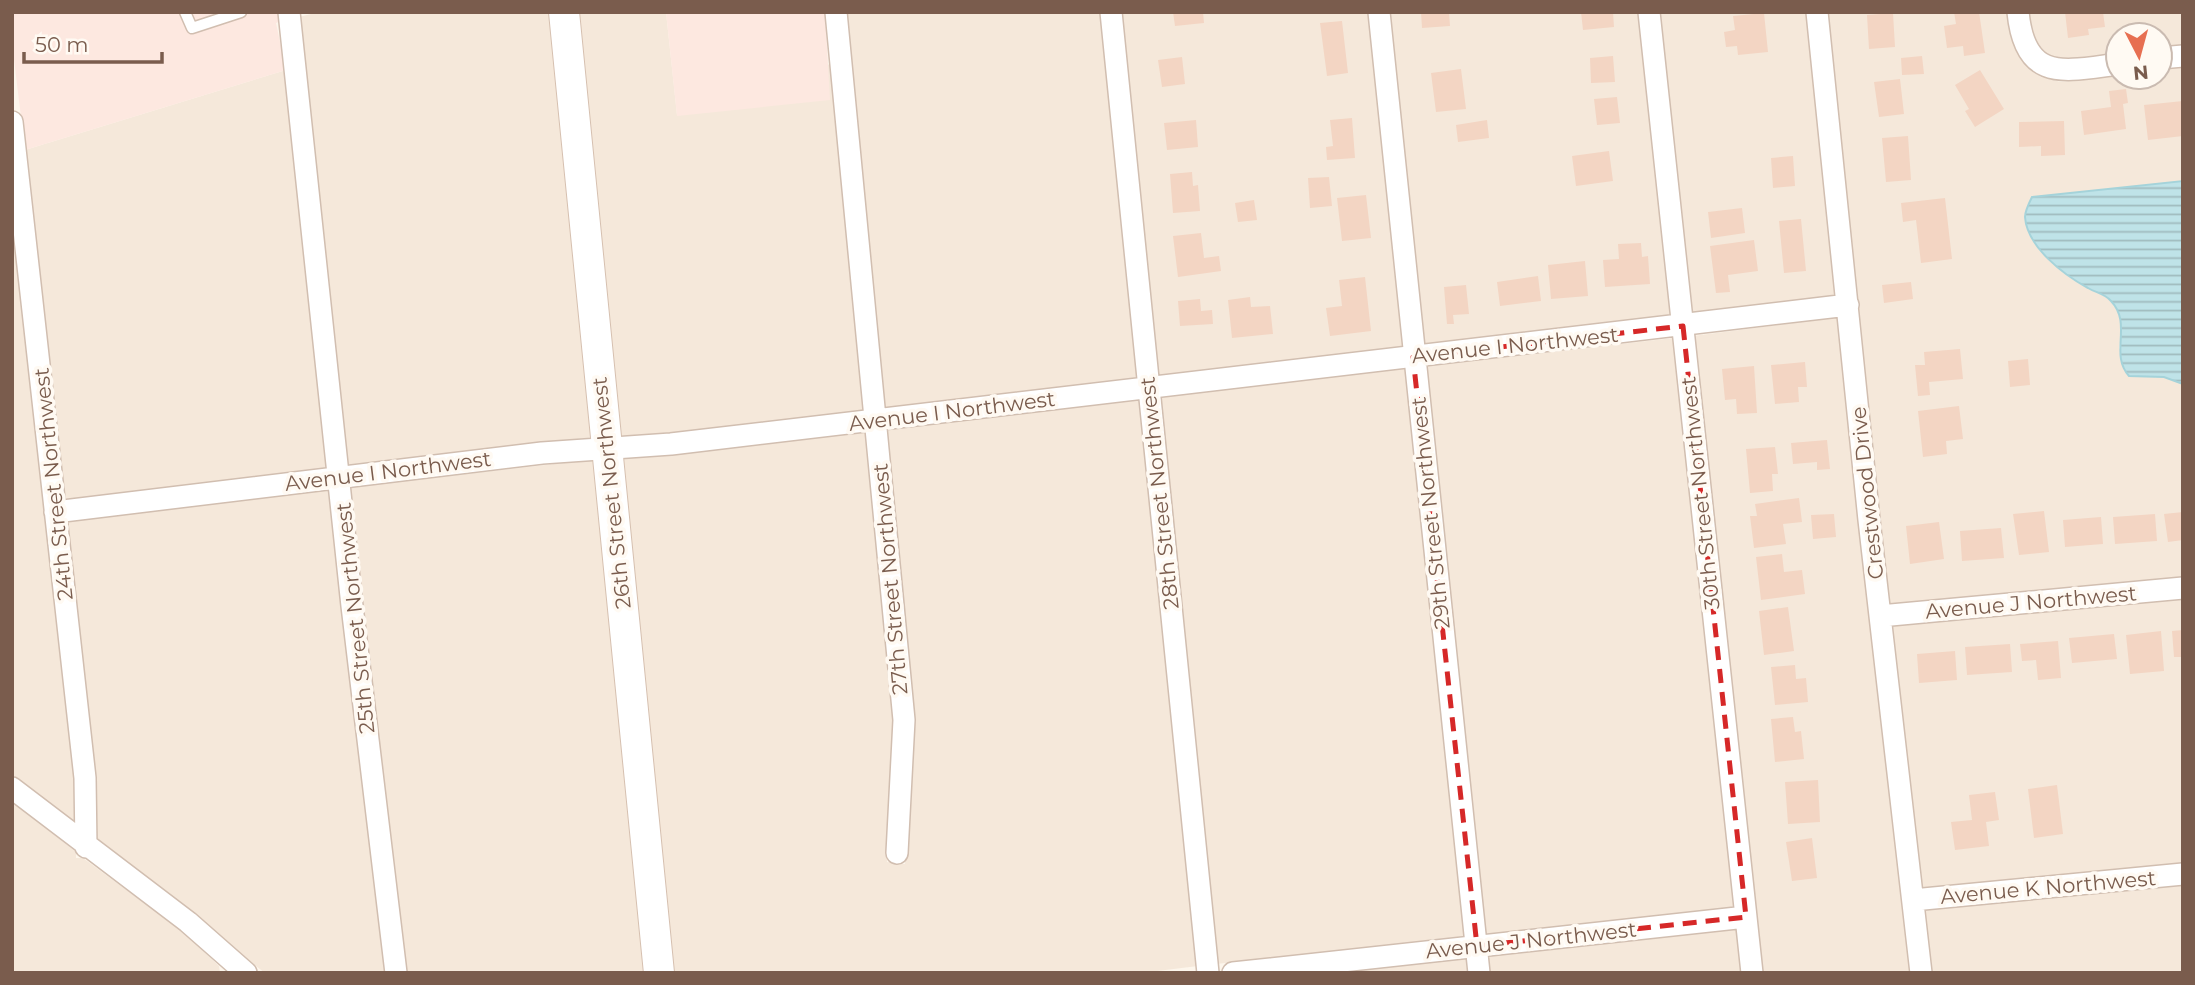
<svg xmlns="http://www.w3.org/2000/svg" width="2195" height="985" viewBox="0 0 2195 985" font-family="Montserrat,sans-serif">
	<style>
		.residential { fill: #f5e8da }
		.commercial { fill: #fde8e0 }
		.water { fill: url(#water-rules); stroke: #a5d3da; stroke-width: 2 }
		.building { fill: #f3d5c3 }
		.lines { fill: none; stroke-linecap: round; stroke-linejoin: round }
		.lane-casing { stroke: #d1beb0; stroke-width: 13 }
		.street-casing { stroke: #d1beb0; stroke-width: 24 }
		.secondary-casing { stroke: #d6c0b0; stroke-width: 32 }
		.lane { stroke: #fff; stroke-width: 10 }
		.street { stroke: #fff; stroke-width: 21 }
		.secondary { stroke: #fff; stroke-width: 30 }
		.marked { fill: none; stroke: #d62828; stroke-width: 5; stroke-dasharray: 14 9; stroke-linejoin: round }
		.labels { text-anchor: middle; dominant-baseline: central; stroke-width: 7; stroke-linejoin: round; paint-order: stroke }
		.street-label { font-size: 21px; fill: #7a5c4d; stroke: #fffaf3 }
	</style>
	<defs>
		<pattern id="water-rules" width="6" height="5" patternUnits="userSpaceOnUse" patternTransform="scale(1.75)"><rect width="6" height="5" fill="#bfe3e8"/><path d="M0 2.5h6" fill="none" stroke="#a0bbbe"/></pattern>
	</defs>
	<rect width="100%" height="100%" fill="#fdf6ec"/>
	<!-- residential -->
	<path class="residential" d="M319 12H554L596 437 348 465 299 17Z
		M573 12H666L677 115 830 64 827 12 865 410 670 433 615 436Z
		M845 12H1102L1137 378 884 408Z
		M1121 12H1369L1403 347 1156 376Z
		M1389 12H1639L1672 317 1422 345Z
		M1658 12H1808L1837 296 1691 314Z
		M1827 12H2009L2010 30 2024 62 2041 77 2061 82 2118 75 2160 77V69L2183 66V181L2032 197 2029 233 2060 267 2114 303 2123 325 2119 348 2138 377H2164L2183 384V577L1888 604Z
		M2028 12H2183V45L2160 48V35H2118V53L2060 60 2040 51 2029 27Z
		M286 70 329 468 64 500 25 150Z
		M12 203 75 778 76 826 12 776Z
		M1839 317 1911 973H1762L1693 336Z
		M1674 338 1735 907 1485 935 1424 366Z
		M1405 368 1466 936 1216 964 1158 397Z
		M1139 399 1198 966 1141 973H668L617 458 672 455 867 431 894 721 887 862 905 864 913 721 886 429Z
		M598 459 649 973H405L350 487Z
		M331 489 386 973H265L95 841 94 777 66 521Z
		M2183 598V863L1921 888 1890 626Z
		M12 801 76 852V858H83L182 931 219 966 220 973H12Z
		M2183 885V973H1930L1924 909Z
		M1738 928 1742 973H1489L1487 956Z
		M1468 958 1470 973H1336Z"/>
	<!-- commercial -->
	<path class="commercial" d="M280 12 281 21 276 23 286 70 25 150 12 43V13Z
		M666 12H825L830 100 677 116Z"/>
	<!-- water -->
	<path class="water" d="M2183 181V384L2164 377 2129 376C2109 354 2133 324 2111 301 2104 293 2096 293 2088 288 2064 275 2027 247 2025 217 2025 211 2029 203 2032 197Z"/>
	<!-- building -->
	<path class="building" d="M1173 12H1203L1204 23 1175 26Z
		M1421 12H1449L1450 26 1422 28Z
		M1581 12H1613L1614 27 1583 30Z
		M1954 12H1979L1985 53 1964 56 1963 46 1947 48 1944 26 1956 24Z
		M2065 12H2103L2105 27 2088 29 2089 35 2068 38Z
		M1764 13 1768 52 1738 55 1737 46 1726 47 1724 32 1735 30 1733 16Z
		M1893 13 1895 47 1869 49 1867 15Z
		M1342 21 1348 73 1327 76 1320 23Z
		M1613 56 1615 82 1591 83 1590 58Z
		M1922 56 1924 74 1902 75 1901 58Z
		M1182 57 1185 84 1162 87 1158 60Z
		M1461 69 1466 109 1436 112 1431 73Z
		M1980 70 2004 109 1975 127 1965 111 1969 109 1955 85Z
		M1900 79 1904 114 1879 117 1874 82Z
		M2126 89 2128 103 2123 104 2126 129 2084 135 2081 111 2111 107 2109 91Z
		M1617 97 1620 123 1597 125 1594 99Z
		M2183 101V136L2148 140 2144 105Z
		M1352 118 1355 158 1327 160 1326 147 1333 146 1330 120Z
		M1196 120 1198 147 1167 150 1164 123Z
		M1487 120 1489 138 1458 142 1456 125Z
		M2064 121 2065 155 2041 156V146L2019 147V122Z
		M1908 136 1911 180 1886 182 1882 138Z
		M1609 151 1613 181 1576 186 1572 156Z
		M1793 156 1795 186 1773 188 1771 158Z
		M1192 172 1193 186 1198 185 1200 211 1173 213 1170 174Z
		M1329 177 1332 206 1310 208 1308 178Z
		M1366 195 1371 238 1342 241 1337 198Z
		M1945 198 1952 259 1921 263 1916 220 1903 222 1901 203Z
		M1254 200 1257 220 1238 222 1235 203Z
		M1742 208 1745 233 1711 238 1708 212Z
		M1801 219 1806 271 1784 273 1779 221Z
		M1201 233 1204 258 1219 256 1221 271 1178 277 1173 236Z
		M1754 240 1758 271 1728 275 1730 292 1716 293 1710 246Z
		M1641 243 1642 257 1648 256 1650 284 1605 287 1603 260 1619 259 1618 244Z
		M1585 261 1588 296 1551 299 1548 265Z
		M1538 276 1541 301 1500 306 1497 282Z
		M1365 277 1371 331 1330 336 1326 308 1342 306 1339 280Z
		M1911 282 1913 299 1884 303 1882 285Z
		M1466 285 1469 314 1453 315 1454 324H1447L1444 287Z
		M1250 297 1251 307 1270 306 1273 334 1232 338 1228 300Z
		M1200 299 1201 311 1212 310 1213 324 1180 326 1178 301Z
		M1960 349 1963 379 1929 382 1930 395 1918 396 1915 365H1925L1924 352Z
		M2028 359 2030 385 2010 387 2008 361Z
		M1805 362 1807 387H1798L1799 402 1775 404 1771 365Z
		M1754 366 1757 413 1737 414 1736 399 1725 400 1722 369Z
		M1959 406 1963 439 1946 441 1947 454 1923 457 1918 411Z
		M1827 440 1830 469 1817 470V462L1793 464 1791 443Z
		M1775 447 1778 474H1772L1773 491 1750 493 1746 449Z
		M1799 498 1802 522 1783 524 1786 544 1754 548 1750 516H1757L1755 504Z
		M2044 511 2049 552 2019 555 2013 514Z
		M2183 512V540L2168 542 2164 514Z
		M1834 514 1836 537 1813 539 1811 515Z
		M2155 514 2157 541 2115 544 2113 517Z
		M2101 517 2103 544 2065 547 2063 520Z
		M1939 522 1944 559 1910 564 1906 526Z
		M2001 528 2004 558 1962 561 1960 531Z
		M1782 554 1784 572 1802 570 1805 594 1761 600 1756 557Z
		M1788 607 1794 651 1764 655 1759 611Z
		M2183 630V657H2174L2172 631Z
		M2161 631 2164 671 2130 674 2126 635Z
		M2114 634 2117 659 2072 663 2069 638Z
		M2058 641 2061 678 2038 680 2036 660 2022 661 2020 644Z
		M2010 644 2012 672 1967 675 1965 647Z
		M1955 651 1957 680 1919 683 1917 654Z
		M1795 665 1796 679 1806 678 1808 702 1775 705 1771 667Z
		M1793 717 1795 732 1801 731 1804 759 1775 762 1771 719Z
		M1818 780 1820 822 1788 824 1785 782Z
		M2057 785 2063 834 2034 838 2028 789Z
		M1995 792 1999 820 1986 822 1989 846 1955 850 1951 822 1972 820 1969 795Z
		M1812 838 1817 878 1792 881 1786 842Z"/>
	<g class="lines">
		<!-- lane casing -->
		<g class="lane-casing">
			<path id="lane" d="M185 12 192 28 241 12"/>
		</g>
		<!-- street casing -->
		<g class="street-casing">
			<path id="street" d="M289 12 352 606 396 973
				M836 12 904 720 897 853
				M1111 12 1208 973
				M1379 12 1479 973
				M1649 12 1752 973
				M1817 12 1869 520 1921 973
				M2018 12C2025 83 2064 71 2118 64
				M2160 58 2183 56
				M12 122 85 778 86 847
				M55 512 542 453 671 444 1848 305
				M1880 616 2183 588
				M12 788 188 922 246 973
				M1913 900 2183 874
				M1233 973 1746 917"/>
		</g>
		<!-- secondary casing -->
		<g class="secondary-casing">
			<path id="secondary" d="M564 12 659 973"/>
		</g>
		<!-- lane -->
		<use href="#lane" class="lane"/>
		<!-- street -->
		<use href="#street" class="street"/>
		<!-- secondary -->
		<use href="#secondary" class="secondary"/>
	</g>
	<!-- marked area -->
	<path class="marked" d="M1683 326 1746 917 1477 946 1413 357Z"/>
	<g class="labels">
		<!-- street labels -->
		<g class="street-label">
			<text transform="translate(1515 345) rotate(-6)">Avenue I Northwest</text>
			<text transform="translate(952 411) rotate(-7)">Avenue I Northwest</text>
			<text transform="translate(388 471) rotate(-7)">Avenue I Northwest</text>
			<text transform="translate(53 484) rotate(-96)">24th Street Northwest</text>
			<text transform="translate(611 493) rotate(-96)">26th Street Northwest</text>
			<text transform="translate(1159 493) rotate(-96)">28th Street Northwest</text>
			<text transform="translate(1700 493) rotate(-96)">30th Street Northwest</text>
			<text transform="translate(1867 493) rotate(-96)">Crestwood Drive</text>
			<text transform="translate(1430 513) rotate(-96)">29th Street Northwest</text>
			<text transform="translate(890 579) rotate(-95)">27th Street Northwest</text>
			<text transform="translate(2031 602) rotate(-5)">Avenue J Northwest</text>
			<text transform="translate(355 618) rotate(-96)">25th Street Northwest</text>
			<text transform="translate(2048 887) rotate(-5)">Avenue K Northwest</text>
			<text transform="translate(1531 940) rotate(-6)">Avenue J Northwest</text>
		</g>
	</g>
	<!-- border -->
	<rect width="2195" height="985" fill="none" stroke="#7a5c4d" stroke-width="28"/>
	<!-- north arrow -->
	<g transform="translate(2139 56) rotate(174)"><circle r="33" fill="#fffaf3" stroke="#cabbb1" stroke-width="2"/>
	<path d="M0-5L12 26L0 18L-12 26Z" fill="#e76f51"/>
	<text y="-10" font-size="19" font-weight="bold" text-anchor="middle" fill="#7a5c4d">N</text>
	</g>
	<!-- scale -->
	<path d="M24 52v10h138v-10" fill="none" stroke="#7a5c4d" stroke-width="3.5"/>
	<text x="35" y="52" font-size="21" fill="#7a5c4d" stroke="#fffaf3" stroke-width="5" paint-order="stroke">50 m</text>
</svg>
